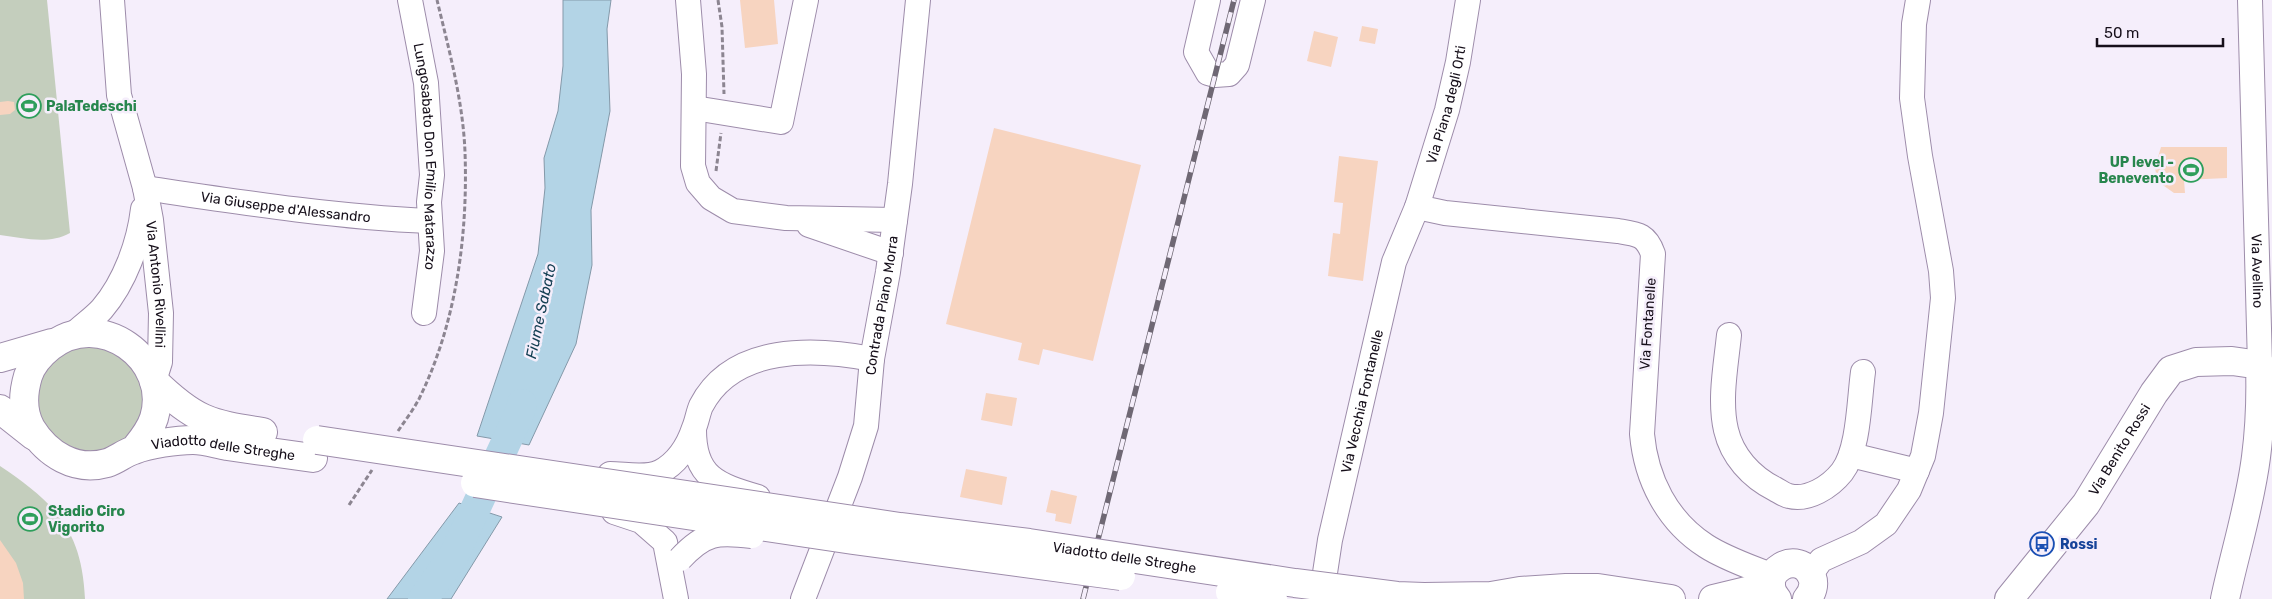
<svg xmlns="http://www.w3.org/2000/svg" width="2272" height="599" viewBox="0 0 2272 599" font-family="Rubik,sans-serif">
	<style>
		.green { fill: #c4cebd }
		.water { fill: #b3d4e6; stroke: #8499a9 }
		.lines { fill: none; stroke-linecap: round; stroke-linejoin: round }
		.river { stroke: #b3d4e6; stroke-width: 30 }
		.building { fill: #f7d4c0 }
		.minor-casing { stroke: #9d8caa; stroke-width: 26 }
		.major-casing { stroke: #9d8caa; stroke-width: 30 }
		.path { stroke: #8c8591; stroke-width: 3; stroke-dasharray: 5 2.5; stroke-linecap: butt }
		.minor { stroke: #fff; stroke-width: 24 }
		.major { stroke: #fff; stroke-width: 28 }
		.rail-casing { stroke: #6f6874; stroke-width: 5.5 }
		.rail { stroke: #f5eefb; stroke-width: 4; stroke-dasharray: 11; stroke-linecap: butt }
		.minor-bridge-casing { stroke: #9d8caa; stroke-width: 26; stroke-linecap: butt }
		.major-bridge-casing { stroke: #9d8caa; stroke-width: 30; stroke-linecap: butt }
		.minor-bridge { stroke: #fff; stroke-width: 24 }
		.major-bridge { stroke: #fff; stroke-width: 28 }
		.labels { text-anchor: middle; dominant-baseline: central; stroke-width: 5; stroke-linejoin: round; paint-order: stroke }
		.street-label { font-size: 14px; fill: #160f1a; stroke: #f5eefb }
		.leisure-label { font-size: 14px; font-weight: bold; fill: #27864d; stroke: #f5eefb; text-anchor: start }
		.transit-label { font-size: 14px; font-weight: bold; fill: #164399; stroke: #f5eefb; text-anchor: start }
		.water-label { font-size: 15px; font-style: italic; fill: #133e52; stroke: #f5eefb }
	</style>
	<rect width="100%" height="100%" fill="#f5eefb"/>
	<!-- green -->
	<path class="green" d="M0 0H47L70 233C48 245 24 238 0 235Z
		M37 399a54 54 0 1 1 108 0a54 54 0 1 1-108 0Z
		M0 466C55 503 82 530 85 599H0Z"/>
	<!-- water -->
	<path class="water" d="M563 0H611L607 29 610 111 591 210 592 265 576 344 529 445 477 436 538 254 545 188 544 158 558 111 563 66Z
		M459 503 502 517 451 599H387Z"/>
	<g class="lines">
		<!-- river -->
		<path class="river" d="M423 599 454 555 519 414 522 404"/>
	</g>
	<!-- building -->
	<path class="building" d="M740 0H774L778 44 745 48Z
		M1362 26 1378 29 1375 44 1359 41Z
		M1314 31 1338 37 1331 67 1307 61Z
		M8 101 14 102 15 110 10 114 0 115V102Z
		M994 128 1141 165 1093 361 1043 349 1039 365 1018 360 1022 343 946 324Z
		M2161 147H2227V178L2184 180 2185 193H2174L2157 181 2155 167Z
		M1339 156 1378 161 1363 281 1328 276 1333 233 1340 234 1343 203 1334 202Z
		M986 393 1017 398 1012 426 981 420Z
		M966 469 1007 477 1002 505 960 497Z
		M1051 490 1077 496 1071 524 1055 521 1056 514 1046 512Z
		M0 540 16 563 23 583 24 599H0Z"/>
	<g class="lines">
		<!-- minor casing -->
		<g class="minor-casing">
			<g id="minor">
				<path id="s1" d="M112 0 119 95 145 188 151 220 161 313 160 362 154 381"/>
				<path id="s2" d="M410 0 426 83 432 175 429 202 432 251 424 313"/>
				<path d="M688 0 694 74 693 166 698 183 711 198 733 211 786 218 895 220"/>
				<path d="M1208 0 1196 52 1208 73 1215 75 1229 74 1237 65 1253 0"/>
				<path id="s3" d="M2250 0 2260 365"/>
				<path d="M694 108 781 122 806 0"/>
				<path id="s4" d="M145 188C239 202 334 217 429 221"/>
				<path d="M1417 207 1445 213 1618 231C1637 234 1646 234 1653 254L1642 434C1646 479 1667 521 1706 546 1726 559 1751 567 1773 576"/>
				<path d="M809 225 891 253"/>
				<path d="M73 335C82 326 94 318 102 309 125 282 139 243 143 209"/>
				<path d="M1729 335C1726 365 1719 400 1726 430 1732 456 1751 477 1775 489 1779 491 1784 495 1789 496 1808 501 1830 487 1842 472 1859 450 1859 401 1863 372"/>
				<path d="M694 430C694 477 717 485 758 497"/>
				<path d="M1851 455 1917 471"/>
				<path d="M610 474C625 474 646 479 660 472 677 463 688 446 694 428 697 421 698 413 701 406 733 344 815 348 872 359"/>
				<path d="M614 512 641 521 665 542 676 599"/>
				<path d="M1811 574 1821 560 1861 542 1886 524 1909 490 1923 456 1931 413 1943 298 1941 271 1920 156 1912 98 1914 24 1918 0"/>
				<path id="s5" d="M803 599 850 477 866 426 872 359 888 272 900 184 918 0"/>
				<path id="s6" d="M1321 599 1330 540 1394 262 1417 207 1447 110 1458 62 1468 0"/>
			</g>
		</g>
		<!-- major casing -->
		<g class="major-casing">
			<g id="major">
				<path d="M0 358 52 343"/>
				<path d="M154 381C194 420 209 424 263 432"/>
				<path d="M0 409 34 436"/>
				<path id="s7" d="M134 450C142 440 150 431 154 418 172 359 99 307 50 347 40 355 32 364 28 376 23 393 22 412 31 428 47 454 75 472 107 463 117 460 124 453 134 450 149 444 177 440 193 440 204 440 216 444 227 446 256 450 284 454 313 458"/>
				<path d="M1424 597 1491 596 1520 591 1566 588H1598L1671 599"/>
				<path d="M1713 599 1771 585"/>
				<path d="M1777 599C1754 572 1800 547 1812 577 1815 585 1812 593 1807 599"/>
				<path id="s8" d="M2009 599 2086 504 2154 393 2171 370 2196 362 2232 361 2260 365C2261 396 2260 426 2256 457 2250 505 2235 552 2225 599"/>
			</g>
		</g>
		<!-- path -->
		<path class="path" d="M718 0 722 27 724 94
			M716 171 721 133
			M398 431C405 421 413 410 419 399 456 324 468 236 465 152 463 101 449 50 437 0
			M349 505 372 470"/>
		<!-- minor -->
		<use href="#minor" class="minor"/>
		<!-- major -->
		<use href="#major" class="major"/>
		<!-- rail casing -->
		<g class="rail-casing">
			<path id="rail" d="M1083 599 1234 0"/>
		</g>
		<!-- rail -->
		<use href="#rail" class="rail"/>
		<!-- minor-bridge casing -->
		<g class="minor-bridge-casing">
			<path id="minor-bridge" d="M680 559C705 532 717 532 752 536"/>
		</g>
		<!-- major-bridge casing -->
		<g class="major-bridge-casing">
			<g id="major-bridge">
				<path id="s9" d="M317 440 900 527 1029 543 1295 583 1397 596 1424 597"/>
				<path d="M475 483 853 540 1121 576"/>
				<path d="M1230 592 1273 599"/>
			</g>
		</g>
		<!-- minor-bridge -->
		<use href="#minor-bridge" class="minor-bridge"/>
		<!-- major-bridge -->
		<use href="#major-bridge" class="major-bridge"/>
	</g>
	<!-- icons -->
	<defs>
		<g id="stadium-ring" transform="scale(1.25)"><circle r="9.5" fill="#f5eefb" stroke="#2e9e5b" stroke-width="1.5"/><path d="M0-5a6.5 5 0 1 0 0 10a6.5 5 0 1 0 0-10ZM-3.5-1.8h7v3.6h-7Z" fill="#2e9e5b"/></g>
		<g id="bus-ring" transform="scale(1.25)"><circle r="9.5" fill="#f5eefb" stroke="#1a4fb4" stroke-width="1.5"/><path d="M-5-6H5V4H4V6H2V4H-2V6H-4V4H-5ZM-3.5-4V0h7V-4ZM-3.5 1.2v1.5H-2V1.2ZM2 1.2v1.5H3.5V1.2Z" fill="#1a4fb4"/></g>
	</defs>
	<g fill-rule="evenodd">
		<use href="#stadium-ring" x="29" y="106"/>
		<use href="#stadium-ring" x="2191" y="170"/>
		<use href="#stadium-ring" x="30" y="519"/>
		<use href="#bus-ring" x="2042" y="544"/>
	</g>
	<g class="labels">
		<!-- street labels -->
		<g class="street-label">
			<text stroke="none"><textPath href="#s6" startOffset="511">Via Piana degli Orti</textPath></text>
			<text stroke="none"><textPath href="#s2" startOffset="158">Lungosabato Don Emilio Matarazzo</textPath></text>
			<text stroke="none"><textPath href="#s4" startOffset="142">Via Giuseppe d'Alessandro</textPath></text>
			<text stroke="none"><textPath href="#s3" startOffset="271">Via Avellino</textPath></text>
			<text stroke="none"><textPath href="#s1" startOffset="289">Via Antonio Rivellini</textPath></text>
			<text stroke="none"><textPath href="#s5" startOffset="306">Contrada Piano Morra</textPath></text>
			<text transform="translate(1648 324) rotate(-86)">Via Fontanelle</text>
			<text stroke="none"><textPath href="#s6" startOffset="202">Via Vecchia Fontanelle</textPath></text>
			<text stroke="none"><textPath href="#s8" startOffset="186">Via Benito Rossi</textPath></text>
			<text stroke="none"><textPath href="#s7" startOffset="505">Viadotto delle Streghe</textPath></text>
			<text stroke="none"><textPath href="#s9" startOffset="816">Viadotto delle Streghe</textPath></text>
		</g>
		<!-- leisure labels -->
		<g class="leisure-label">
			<text x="46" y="106">PalaTedeschi</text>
			<text x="2174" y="162" text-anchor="end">UP level -<tspan x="2174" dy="16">Benevento</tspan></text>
			<text x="48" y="511">Stadio Ciro<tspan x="48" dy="16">Vigorito</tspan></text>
		</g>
		<!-- transit labels -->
		<g class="transit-label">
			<text x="2060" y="544">Rossi</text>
		</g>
		<!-- water labels -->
		<g class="water-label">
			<text transform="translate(541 311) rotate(-78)">Fiume Sabato</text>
		</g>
	</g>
	<!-- scale -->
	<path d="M2097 38v8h126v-8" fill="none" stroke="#160f1a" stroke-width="2.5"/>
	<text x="2104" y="38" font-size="15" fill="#160f1a" stroke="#f5eefb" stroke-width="4" paint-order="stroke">50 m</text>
</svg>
